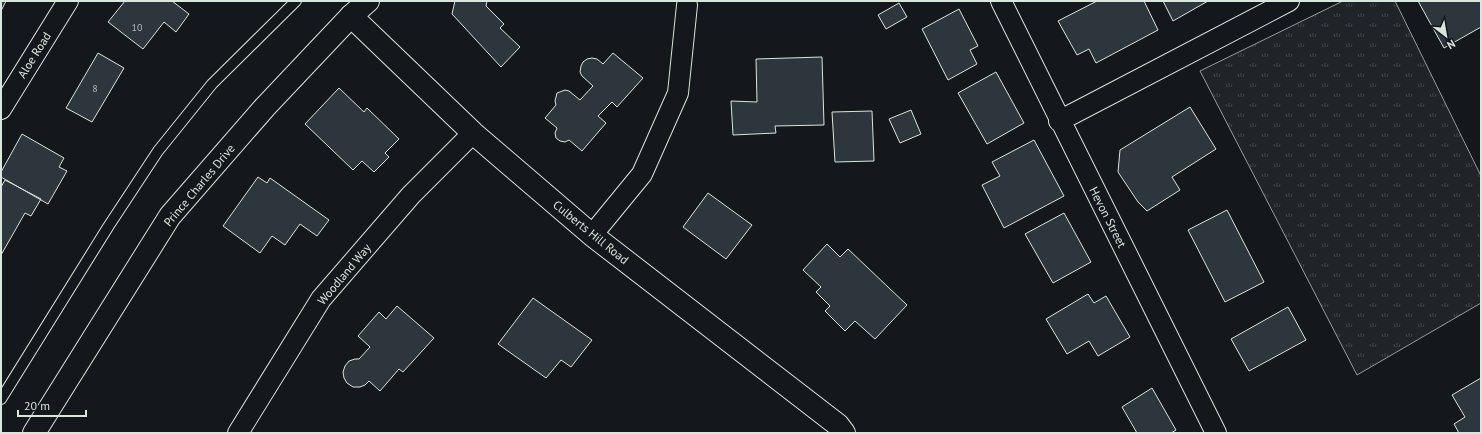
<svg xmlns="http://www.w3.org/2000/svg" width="1482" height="434" viewBox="0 0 1482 434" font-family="'PT Sans',sans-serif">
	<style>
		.grass { fill: url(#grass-tufts); stroke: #939e99 }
		.building { fill: #2c363c; stroke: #d8e6dc }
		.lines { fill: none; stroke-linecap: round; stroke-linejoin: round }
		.lane-casing { stroke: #d8e6dc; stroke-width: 12 }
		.street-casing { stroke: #d8e6dc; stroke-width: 22 }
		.secondary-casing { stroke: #d8e6dc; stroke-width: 24 }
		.highway-casing { stroke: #d8e6dc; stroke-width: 24 }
		.lane { stroke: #14181c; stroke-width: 10 }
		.street { stroke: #14181c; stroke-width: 20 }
		.secondary { stroke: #14181c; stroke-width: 22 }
		.highway { stroke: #14181c; stroke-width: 22 }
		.labels { text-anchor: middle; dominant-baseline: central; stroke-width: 3; stroke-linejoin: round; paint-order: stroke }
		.number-label { font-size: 10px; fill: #adbab4 }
		.street-label { font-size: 12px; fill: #d8e6dc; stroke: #14181c }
	</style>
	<defs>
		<pattern id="grass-tufts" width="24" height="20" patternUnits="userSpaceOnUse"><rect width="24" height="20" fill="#202428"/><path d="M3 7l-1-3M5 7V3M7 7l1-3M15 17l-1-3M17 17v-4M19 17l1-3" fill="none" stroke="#404447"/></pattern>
	</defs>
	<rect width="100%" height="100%" fill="#14181c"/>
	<!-- grass -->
	<path class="grass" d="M1343 1H1395L1481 176V303L1357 375 1200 71Z"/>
	<!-- building -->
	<path class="building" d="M1 1H6L1 11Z
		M125 1H172L189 14 176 32 164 22 143 49 108 22Z
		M455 1H487L486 6 504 24 500 28 520 47 501 67 452 14Z
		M1097 1H1144L1158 30 1096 63 1089 49 1077 55 1058 21Z
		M1163 1H1208L1173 21Z
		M1418 1H1481V27L1444 48Z
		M899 3 907 17 886 29 878 15Z
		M959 9 978 46 970 50 977 64 948 80 922 29Z
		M98 53 124 68 92 122 66 108Z
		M613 53 643 78 617 107 612 102 598 116 606 123 582 151 569 140 565 142 560 141 556 138 555 133 557 128 545 118 556 105 555 101 557 93 565 90 569 91 580 100 593 86 582 76 580 72 581 66 583 62 587 59 592 58 597 59 603 64Z
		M822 57 824 125 775 126 776 133 733 135 731 101 757 102 756 59Z
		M996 72 1024 123 987 144 958 93Z
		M339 88 364 112 367 108 399 139 385 153 389 157 374 172 362 161 353 170 305 124Z
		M1190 107 1216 149 1172 177 1180 190 1147 211 1138 202 1118 172 1120 150Z
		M911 110 921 134 900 143 889 119Z
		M872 111 874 161 835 162 832 112Z
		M22 134 64 158 59 167 67 171 48 204 1 177V172Z
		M1034 140 1064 196 1004 228 982 185 1000 176 992 162Z
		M258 177 267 183 270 178 329 220 317 236 300 224 285 245 272 236 260 253 223 226Z
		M5 180 41 199 31 216 25 213 1 255V187Z
		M708 193 752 225 726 259 683 227Z
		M1227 210 1264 282 1225 302 1188 230Z
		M1064 213 1091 262 1053 283 1025 234Z
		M827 244 840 257 848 249 907 305 875 339 855 321 845 331 825 311 830 306 816 292 821 287 803 270Z
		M1088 294 1094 303 1106 296 1130 337 1098 356 1089 341 1067 354 1046 319Z
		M533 298 592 340 571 367 561 360 546 378 498 344Z
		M397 306 434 338 403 372 399 369 380 391 369 381 365 385 360 387H353L347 383 344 378 343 372 345 366 349 361 355 359H359L370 347 358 336 379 312 386 319Z
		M1288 307 1306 340 1249 371 1231 339Z
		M1481 378V433H1459L1454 424 1465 417 1452 395Z
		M1152 388 1176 430 1171 433H1137L1122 407Z"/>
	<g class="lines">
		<!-- lane casing -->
		<g class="lane-casing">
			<path id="lane" d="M1 399 108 227 158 151 212 84 296 1"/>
		</g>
		<!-- street casing -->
		<g class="street-casing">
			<path id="street" d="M1001 1 1216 433
				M1 109 68 1
				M1059 121 1289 1
				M592 235 642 174 678 93 687 5
				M238 433 321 299 411 195 473 133"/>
		</g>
		<!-- secondary casing -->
		<g class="secondary-casing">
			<path id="secondary" d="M351 16 473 133 592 235 838 425 844 433"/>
		</g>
		<!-- highway casing -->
		<g class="highway-casing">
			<path id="highway" d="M34 433 170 216 265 107 351 16 368 1"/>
		</g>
		<!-- lane -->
		<use href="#lane" class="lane"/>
		<!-- street -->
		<use href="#street" class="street"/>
		<!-- secondary -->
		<use href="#secondary" class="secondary"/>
		<!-- highway -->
		<use href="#highway" class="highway"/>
	</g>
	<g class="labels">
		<!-- number labels -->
		<g class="number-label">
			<text x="137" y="27">10</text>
			<text x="95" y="88">8</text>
		</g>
		<!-- street labels -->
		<g class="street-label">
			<text transform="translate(34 55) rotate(-58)">Aloe Road</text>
			<text transform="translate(199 185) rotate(-50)">Prince Charles Drive</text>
			<text transform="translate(1108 217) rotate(63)">Hevon Street</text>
			<text transform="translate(591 232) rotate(39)">Culberts Hill Road</text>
			<text transform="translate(344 274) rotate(-50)">Woodland Way</text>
		</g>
	</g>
	<!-- border -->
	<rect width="1482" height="434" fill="none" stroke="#d8e6dc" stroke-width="4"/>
	<!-- north arrow -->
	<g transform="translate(1446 36) rotate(149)" stroke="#14181c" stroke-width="3" paint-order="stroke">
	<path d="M0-3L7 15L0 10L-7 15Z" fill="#d8e6dc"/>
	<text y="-6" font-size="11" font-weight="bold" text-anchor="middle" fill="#d8e6dc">N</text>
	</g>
	<!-- scale -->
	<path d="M18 410v6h68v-6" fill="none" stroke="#d8e6dc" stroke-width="2"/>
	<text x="24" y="410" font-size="12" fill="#d8e6dc" stroke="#14181c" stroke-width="3" paint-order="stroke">20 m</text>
</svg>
